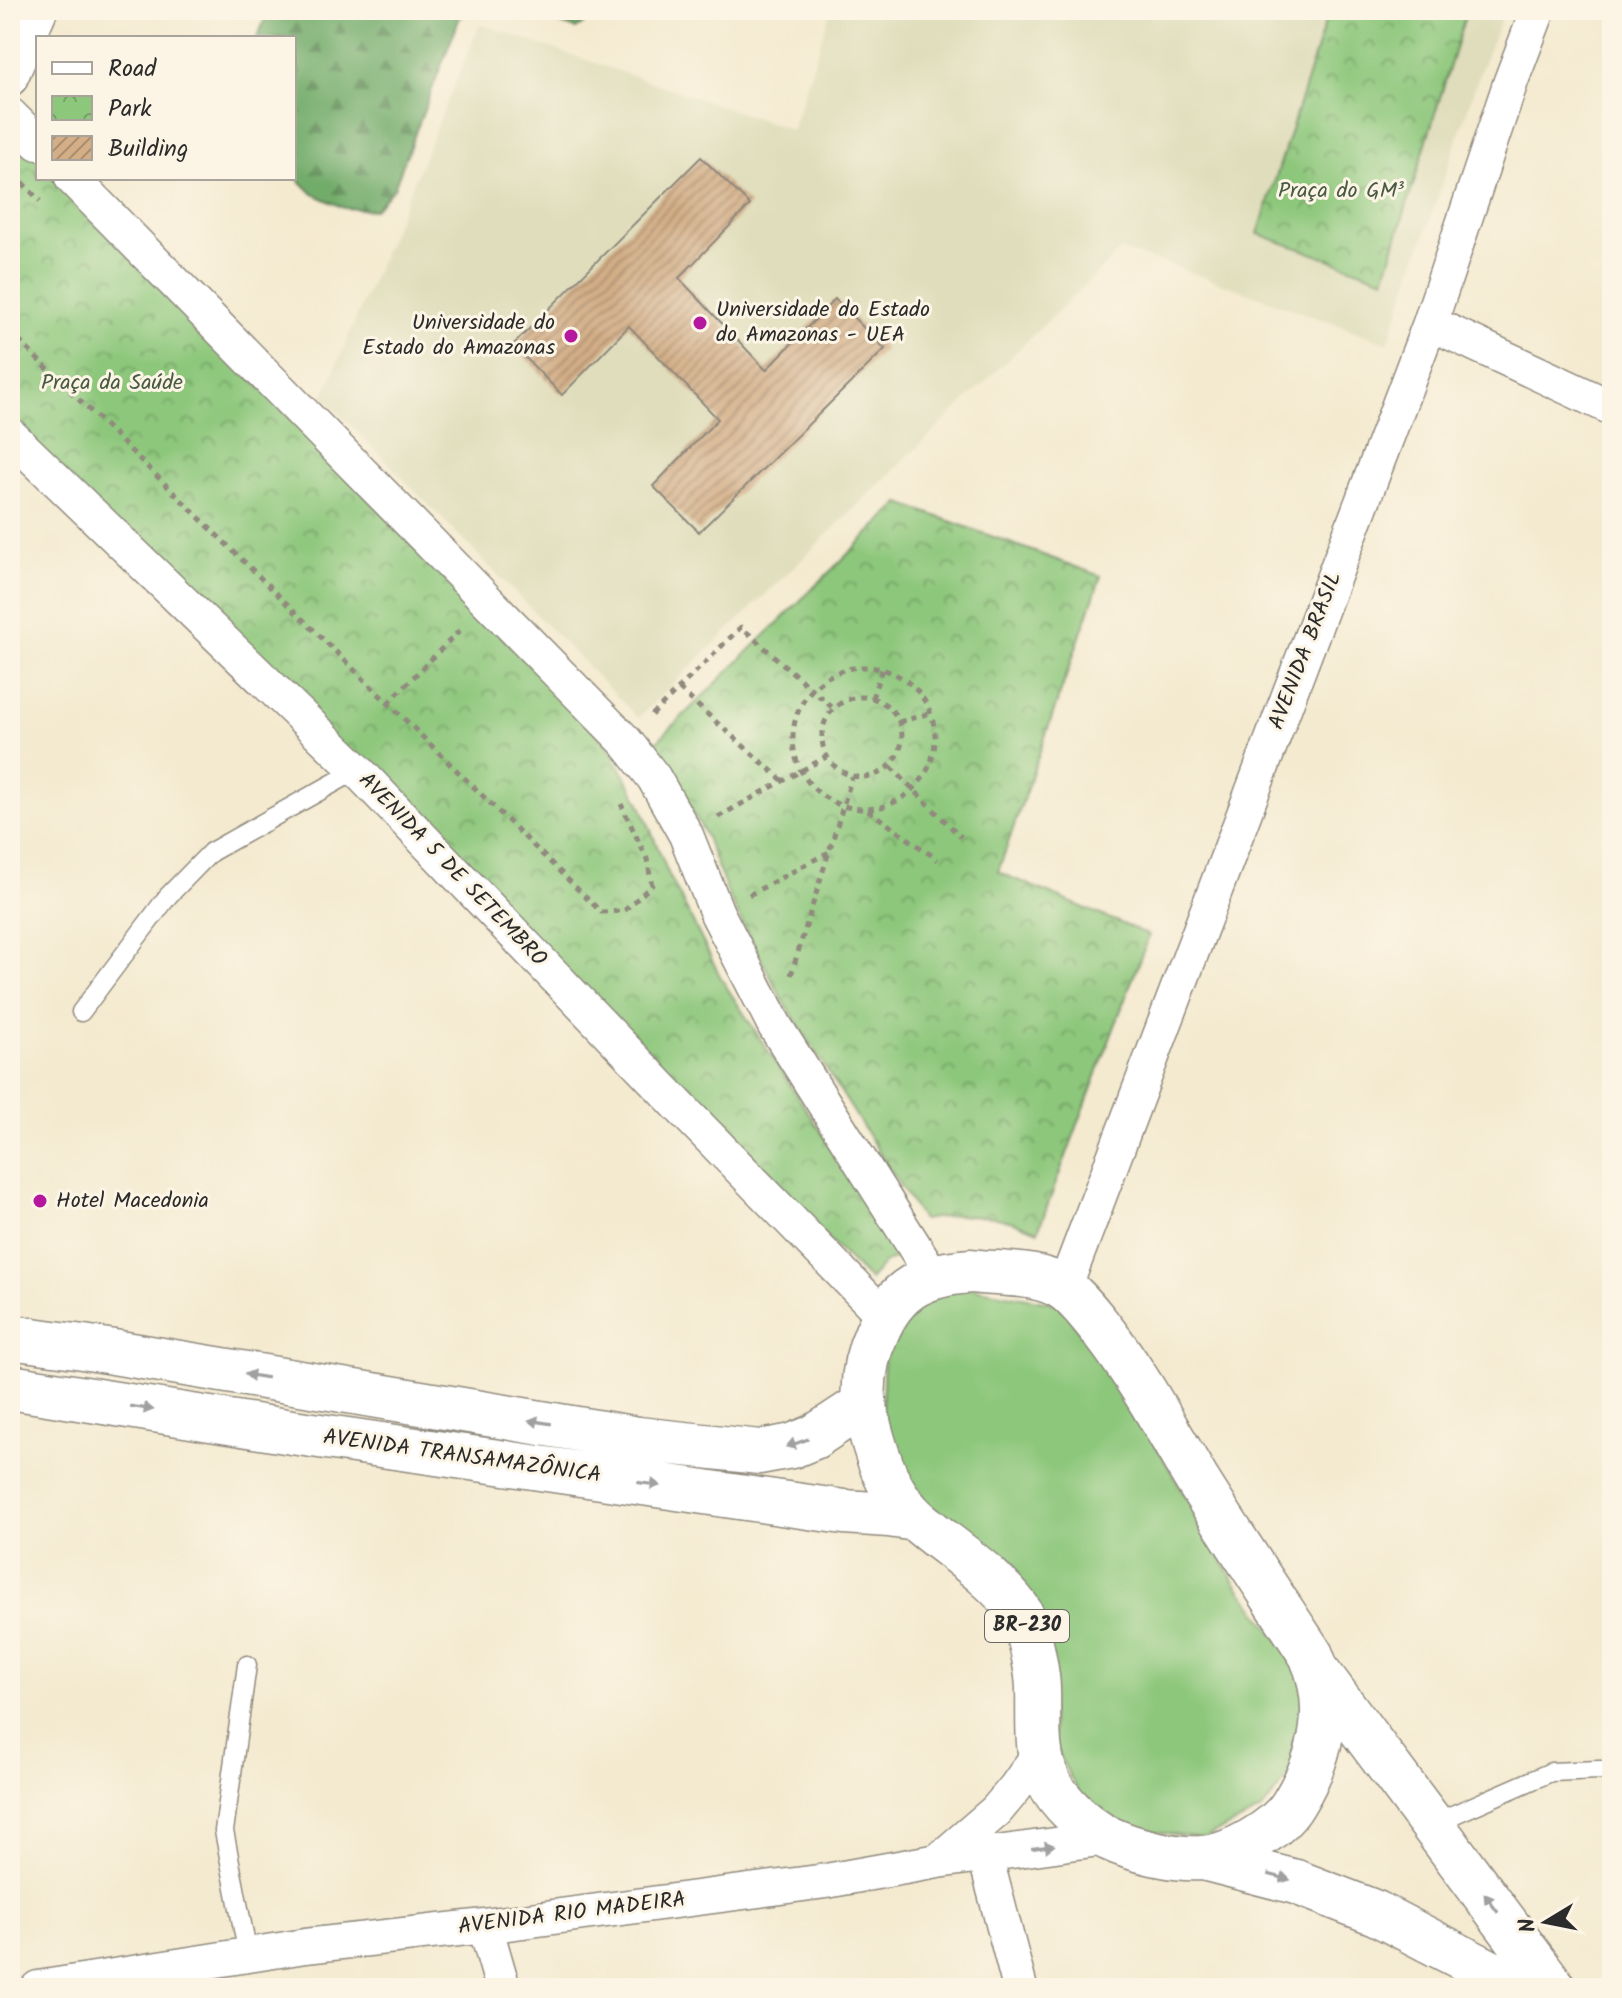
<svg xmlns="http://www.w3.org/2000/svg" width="1622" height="1998" viewBox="0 0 1622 1998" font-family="Kalam,sans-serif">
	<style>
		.built { fill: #dfddbb }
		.grass { fill: #8dc77b; stroke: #5c7953; stroke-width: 2 }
		.forest { fill: url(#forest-firs); stroke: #4e6c4b; stroke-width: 2 }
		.park { fill: url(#park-crowns); stroke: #5c7953; stroke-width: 2 }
		.building { fill: url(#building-hatch) }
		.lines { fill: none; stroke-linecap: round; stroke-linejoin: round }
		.lane-casing { stroke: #908a7e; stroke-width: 21 }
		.street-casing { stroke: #908a7e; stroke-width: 37 }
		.highway-casing { stroke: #908a7e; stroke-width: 47 }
		.path { stroke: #908a7e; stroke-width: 5; stroke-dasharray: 6 6; stroke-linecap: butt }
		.lane { stroke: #fff; stroke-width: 18 }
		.street { stroke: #fff; stroke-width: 34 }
		.highway { stroke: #fff; stroke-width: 44 }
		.oneway { fill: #a0a0a0 }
		.poi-dot { fill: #b5179e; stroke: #fcf5e5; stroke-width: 3 }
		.labels { text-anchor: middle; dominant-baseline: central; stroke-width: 6; stroke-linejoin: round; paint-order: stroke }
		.shield { fill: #fcf5e5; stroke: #6a6863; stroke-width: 2 }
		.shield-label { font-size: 20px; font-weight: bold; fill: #2b2b2b }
		.park-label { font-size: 22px; fill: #485a43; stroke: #fcf5e5 }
		.poi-label { font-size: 22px; fill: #2b2b2b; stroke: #fcf5e5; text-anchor: start }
		.street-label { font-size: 22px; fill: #2b2b2b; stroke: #fcf5e5 }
	</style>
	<defs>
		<pattern id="forest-firs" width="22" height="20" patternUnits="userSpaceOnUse" patternTransform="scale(2)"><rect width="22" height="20" fill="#72ac6b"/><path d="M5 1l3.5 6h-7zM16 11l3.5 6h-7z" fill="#5e8c58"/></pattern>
		<pattern id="park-crowns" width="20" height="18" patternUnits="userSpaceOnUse" patternTransform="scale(2)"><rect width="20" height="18" fill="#8dc77b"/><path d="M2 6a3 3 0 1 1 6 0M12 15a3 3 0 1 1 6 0" fill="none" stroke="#73a265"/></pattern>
		<pattern id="building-hatch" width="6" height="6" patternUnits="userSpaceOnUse" patternTransform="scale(2)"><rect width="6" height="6" fill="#d3ae87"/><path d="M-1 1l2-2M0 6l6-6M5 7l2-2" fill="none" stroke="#ab8e6f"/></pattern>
	</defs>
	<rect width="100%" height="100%" fill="#fcf5e5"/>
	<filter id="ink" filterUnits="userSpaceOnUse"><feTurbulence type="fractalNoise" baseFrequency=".0125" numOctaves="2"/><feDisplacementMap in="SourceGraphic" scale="16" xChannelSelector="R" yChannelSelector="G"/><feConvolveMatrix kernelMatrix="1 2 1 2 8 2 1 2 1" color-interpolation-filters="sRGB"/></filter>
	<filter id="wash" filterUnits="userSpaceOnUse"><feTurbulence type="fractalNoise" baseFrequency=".006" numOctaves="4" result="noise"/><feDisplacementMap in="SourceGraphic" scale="32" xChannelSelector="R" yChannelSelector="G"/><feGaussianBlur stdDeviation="1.8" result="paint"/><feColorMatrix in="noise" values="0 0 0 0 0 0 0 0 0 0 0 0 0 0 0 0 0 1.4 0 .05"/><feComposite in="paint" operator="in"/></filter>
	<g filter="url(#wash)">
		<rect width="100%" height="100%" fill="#f4ead0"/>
		<!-- built -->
		<path class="built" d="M831 10H1505L1480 72 1388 343 1170 265 1121 250 638 718 323 397 480 24 792 130Z"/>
		<!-- grass -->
		<path class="grass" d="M946 1283 1060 1304 1132 1404 1235 1582 1304 1673 1307 1720 1289 1775 1262 1810 1205 1838 1116 1827 1082 1800 1054 1746 1048 1665 931 1510 899 1464 882 1411 884 1351 911 1302Z"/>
		<!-- forest -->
		<path class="forest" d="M269 10H468L460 17 394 188 374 210 344 208 313 194 294 175V38H257Z
			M520 10H604L576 29Z"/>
		<!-- park -->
		<path class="park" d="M1329 10H1467L1384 279 1258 234Z
			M10 130 38 159V178H57L609 747 639 801 668 873 722 980 901 1255 884 1263 869 1280 10 425Z
			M900 503 1101 576 998 872 1149 935 1038 1231 1017 1223 993 1217 955 1215 922 1220 782 999 730 899 703 830 675 781 650 748Z"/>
		<g id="blocks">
			<!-- building -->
			<path class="building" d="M701 157 750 205 679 278 766 370 835 299 885 349 699 532 653 486 718 419 629 326 562 395 513 345Z"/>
		</g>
	</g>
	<g filter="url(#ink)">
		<use href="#blocks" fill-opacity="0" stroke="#908a7e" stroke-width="2"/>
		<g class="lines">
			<!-- lane casing -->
			<g class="lane-casing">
				<path id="lane" d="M81 1012 168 896 211 852 357 770
					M247 1665 224 1831 248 1955
					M1432 1824 1551 1772 1599 1770 1612 1771"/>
			</g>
			<!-- street casing -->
			<g class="street-casing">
				<path id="street" d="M10 79 40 10
					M10 115 38 143
					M72 178 626 742 654 778 686 835 717 913 775 1026 933 1276
					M1430 323 1612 408
					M10 435 357 770 679 1106 884 1316
					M1064 1289 1430 323 1511 81 1538 10
					M985 1855 1020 1988
					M938 1861 996 1811 1016 1787 1041 1751
					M485 1926 503 1988
					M38 1988 305 1946 485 1926 826 1881 938 1861 1106 1838"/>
			</g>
			<!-- highway casing -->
			<g class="highway-casing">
				<path id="highway" d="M971 1271C1000 1275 1041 1271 1066 1290 1080 1301 1092 1317 1103 1331 1139 1377 1167 1430 1197 1480 1234 1539 1273 1597 1311 1655 1334 1707 1322 1757 1293 1804 1278 1829 1232 1856 1202 1858 1175 1860 1133 1850 1108 1838 1087 1829 1058 1801 1048 1780 1035 1753 1039 1719 1038 1690 1038 1676 1035 1662 1032 1648 1029 1634 1026 1621 1018 1609 991 1573 952 1550 918 1521 890 1497 878 1460 869 1426 868 1418 865 1410 864 1402 862 1378 867 1354 877 1332 896 1287 925 1274 971 1271Z
					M10 1337 83 1347 638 1439 760 1452 792 1446 814 1437 864 1404
					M10 1387 292 1432 725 1495 844 1512 889 1515 916 1519
					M1319 1673 1554 1988
					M1203 1858 1296 1882 1376 1913 1521 1988"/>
			</g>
			<!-- path -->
			<path class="path" d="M14 174 40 201
				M10 332 601 912 624 911 652 885 647 859 621 804
				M793 738a71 71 0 1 1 142 0a71 71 0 1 1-142 0Z
				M679 689 782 780
				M822 737a40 40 0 1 1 80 0a40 40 0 1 1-80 0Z
				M872 698 882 669
				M388 703 463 627
				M652 715 741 627 834 709
				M899 722 931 713
				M891 767 961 837
				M868 810 938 860
				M718 817 826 757
				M749 895 829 852
				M791 975 852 777"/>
			<!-- lane -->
			<use href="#lane" class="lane"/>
			<!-- street -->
			<use href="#street" class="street"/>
			<!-- highway -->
			<use href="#highway" class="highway"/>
		</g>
		<!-- one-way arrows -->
		<defs><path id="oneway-solid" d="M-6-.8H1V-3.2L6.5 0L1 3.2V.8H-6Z" transform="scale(2)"/></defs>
		<g class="oneway">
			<use href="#oneway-solid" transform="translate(256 1376) rotate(-171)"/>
			<use href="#oneway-solid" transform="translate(142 1408) rotate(9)"/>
			<use href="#oneway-solid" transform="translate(540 1422) rotate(-171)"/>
			<use href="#oneway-solid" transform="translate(797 1443) rotate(161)"/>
			<use href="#oneway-solid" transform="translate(649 1484) rotate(8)"/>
			<use href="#oneway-solid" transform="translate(1043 1847) rotate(-8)"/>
			<use href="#oneway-solid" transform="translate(1279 1877) rotate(15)"/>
			<use href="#oneway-solid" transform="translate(1491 1903) rotate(-126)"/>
		</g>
	</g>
	<!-- markers -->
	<g class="poi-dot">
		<circle cx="700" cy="323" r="8"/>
		<circle cx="571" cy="336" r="8"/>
		<circle cx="40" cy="1201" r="8"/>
	</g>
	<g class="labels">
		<!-- shield labels -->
		<rect class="shield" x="985" y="1610" width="84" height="32" rx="6"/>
		<g class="shield-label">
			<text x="1027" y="1626">BR-230</text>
		</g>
		<!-- park labels -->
		<g class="park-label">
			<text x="1341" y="191">Praça do GM³</text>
			<text x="112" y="383">Praça da Saúde</text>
		</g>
		<!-- poi labels -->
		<g class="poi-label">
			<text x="716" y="310">Universidade do Estado<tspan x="716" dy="25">do Amazonas - UEA</tspan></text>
			<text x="555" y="323" text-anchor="end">Universidade do<tspan x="555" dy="25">Estado do Amazonas</tspan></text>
			<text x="56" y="1201">Hotel Macedonia</text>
		</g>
		<!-- street labels -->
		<g class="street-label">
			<text transform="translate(1306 651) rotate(-69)">AVENIDA BRASIL</text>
			<text transform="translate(452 870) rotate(46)">AVENIDA 5 DE SETEMBRO</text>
			<text transform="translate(462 1457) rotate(8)">AVENIDA TRANSAMAZÔNICA</text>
			<text transform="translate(572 1914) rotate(-7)">AVENIDA RIO MADEIRA</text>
		</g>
	</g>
	<!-- margin -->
	<rect width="1622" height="1998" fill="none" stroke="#fcf5e5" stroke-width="40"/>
	<!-- legend -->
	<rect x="36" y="36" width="260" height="144" fill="#fcf5e5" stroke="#a8a49b" stroke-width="2"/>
	<rect x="52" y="62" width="40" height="12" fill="#ffffff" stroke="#a8a49b" stroke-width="2"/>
	<text x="108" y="76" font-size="24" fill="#2b2b2b">Road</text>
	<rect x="52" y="96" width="40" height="24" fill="url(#park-crowns)" stroke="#a8a49b" stroke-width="2"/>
	<text x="108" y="116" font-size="24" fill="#2b2b2b">Park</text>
	<rect x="52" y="136" width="40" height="24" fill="url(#building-hatch)" stroke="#a8a49b" stroke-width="2"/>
	<text x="108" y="156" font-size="24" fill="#2b2b2b">Building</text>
	<!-- north arrow -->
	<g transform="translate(1546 1922) rotate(260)" stroke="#fcf5e5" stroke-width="6" paint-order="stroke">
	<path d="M0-6L14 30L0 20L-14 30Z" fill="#2b2b2b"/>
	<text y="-12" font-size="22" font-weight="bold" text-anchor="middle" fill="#2b2b2b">N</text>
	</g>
</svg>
